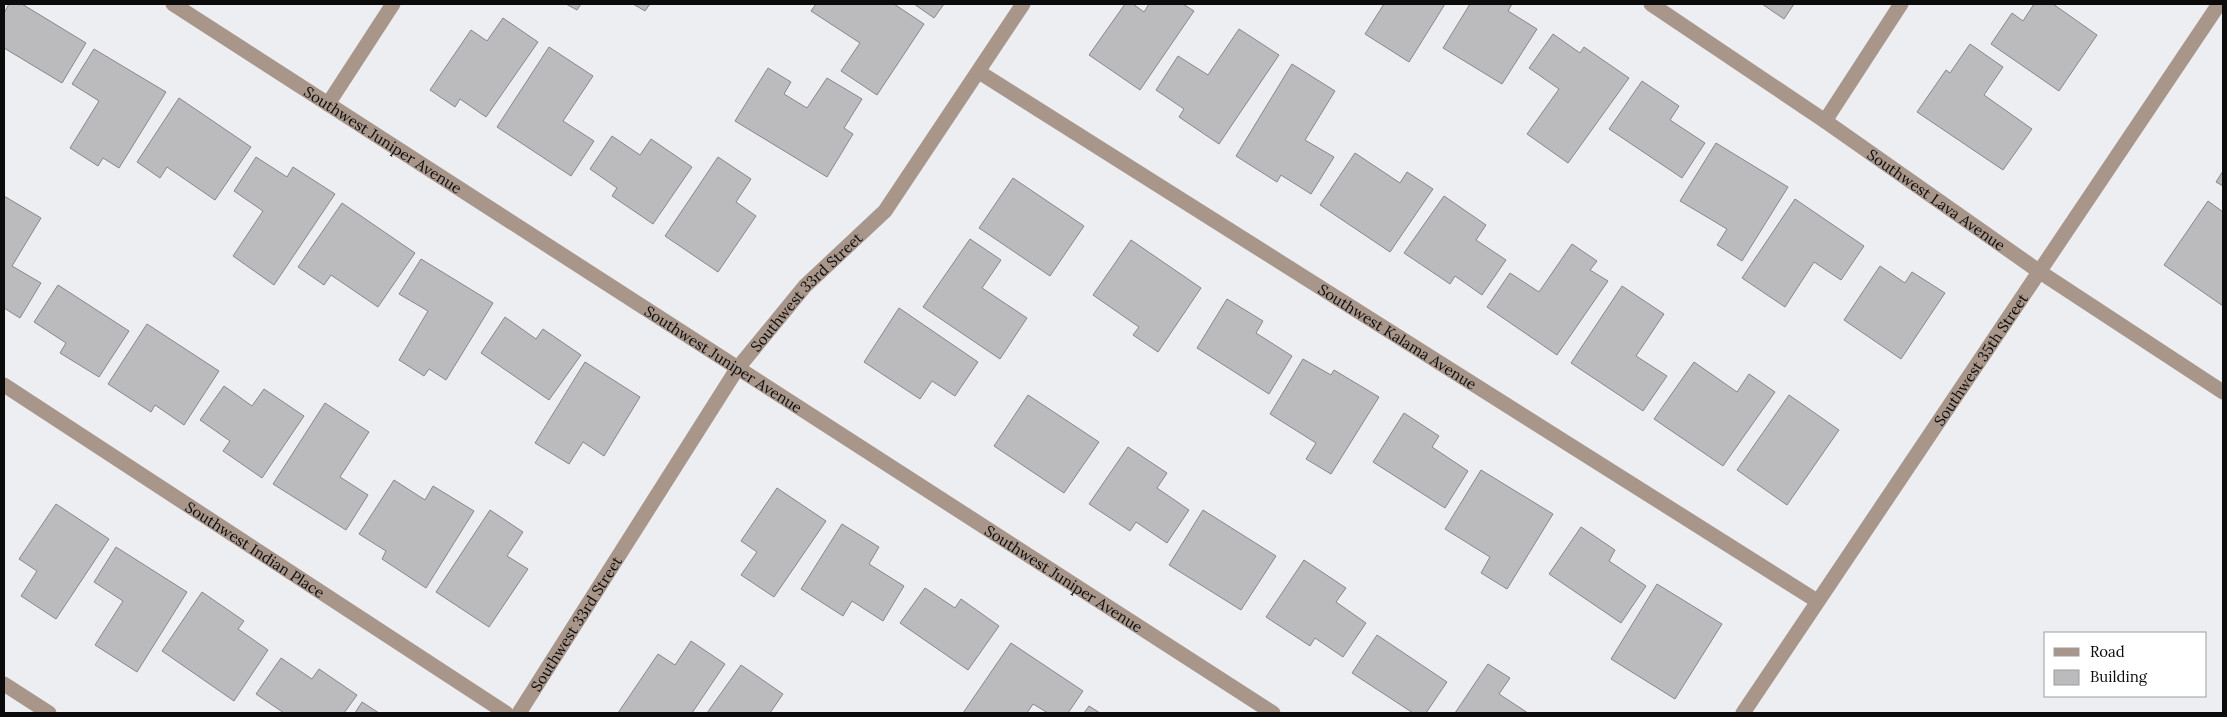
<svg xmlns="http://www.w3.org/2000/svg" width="2227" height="717" viewBox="0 0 2227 717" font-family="Lora,serif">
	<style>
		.building { fill: #bbbabd; stroke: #88878a }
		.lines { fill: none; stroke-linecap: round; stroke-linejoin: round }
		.minor { stroke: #a8968a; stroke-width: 15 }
		.labels { text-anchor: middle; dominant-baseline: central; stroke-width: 5; stroke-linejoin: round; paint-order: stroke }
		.street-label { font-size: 15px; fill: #0b0b0c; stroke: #fff }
	</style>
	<rect width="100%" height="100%" fill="#edeef1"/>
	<!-- building -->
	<path class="building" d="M9 4H22L86 43 62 83 4 48V13Z
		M566 4H581L577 10Z
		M633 4H650L645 11Z
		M816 4H894L924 24 877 95 841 71 860 43 811 11Z
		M914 4H944L934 18Z
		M1125 4H1133L1144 12 1149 4H1183L1194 11 1140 90 1089 55Z
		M1384 4H1445L1409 62 1365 34Z
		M1470 4H1512L1508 11 1537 29 1502 84 1443 48Z
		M1762 4H1794L1784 19Z
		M2034 4H2053L2097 35 2059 91 1991 44 2012 13 2023 21Z
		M503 18 538 42 486 117 460 99 455 107 430 90 471 30 487 41Z
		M1239 29 1279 55 1219 144 1179 117 1184 109 1156 90 1178 56 1208 75Z
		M1553 34 1580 53 1584 47 1629 78 1568 163 1527 134 1559 89 1529 68Z
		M1970 44 2003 67 1984 95 2032 129 2003 170 1917 112 1946 70 1950 73Z
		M549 47 593 76 563 121 594 141 571 176 497 127Z
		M94 49 166 92 119 168 103 158 98 166 70 148 99 101 72 84Z
		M1292 64 1335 91 1305 140 1334 157 1311 194 1281 175 1277 182 1236 156Z
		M768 68 791 82 784 94 807 108 827 78 862 99 844 128 853 134 827 177 735 121Z
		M1642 81 1679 106 1670 120 1705 143 1682 178 1609 129Z
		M179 98 251 147 215 200 167 167 160 178 137 162Z
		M612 136 640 155 651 139 692 167 653 224 612 196 617 188 590 169Z
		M1716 143 1788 187 1742 261 1717 245 1727 229 1680 201Z
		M1355 153 1400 183 1407 172 1433 189 1390 252 1320 205Z
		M256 157 287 177 293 167 335 194 274 285 233 256 263 211 234 191Z
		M718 157 751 179 736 202 756 216 718 272 665 236Z
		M2223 171V186L2216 182Z
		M1013 178 1084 226 1050 276 979 228Z
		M4 196 41 218 12 266 41 283 20 318 4 308Z
		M1444 196 1486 225 1476 240 1506 260 1482 295 1455 276 1450 284 1404 253Z
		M1795 199 1864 246 1841 280 1814 262 1785 307 1742 278Z
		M2208 201 2223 212V306L2164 265Z
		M342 203 415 253 378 307 331 275 324 285 298 267Z
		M970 239 1001 260 982 288 1027 318 1000 359 923 307Z
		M1131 240 1201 288 1158 352 1133 335 1139 327 1093 295Z
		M1572 244 1597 261 1590 270 1608 281 1557 355 1487 307 1510 273 1539 292Z
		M421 259 493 303 446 380 429 369 424 376 399 360 428 311 399 294Z
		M1880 266 1905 283 1912 272 1945 293 1901 359 1844 320Z
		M58 285 129 331 99 377 60 353 66 343 34 322Z
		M1622 286 1664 314 1636 356 1667 376 1643 411 1571 363Z
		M1227 299 1263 321 1256 333 1292 356 1269 394 1197 348Z
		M899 308 978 362 955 396 932 381 920 399 864 362Z
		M505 317 536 339 543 329 581 355 549 400 481 353Z
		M147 324 219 371 184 425 155 405 151 412 108 384Z
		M1303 359 1331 375 1334 370 1379 397 1331 474 1306 459 1316 443 1270 414Z
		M585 362 640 397 604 456 583 442 569 464 535 443Z
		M1694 362 1737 392 1749 374 1775 392 1723 466 1654 419Z
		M224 386 252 406 264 389 304 416 262 478 223 451 230 441 200 420Z
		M1028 395 1099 442 1064 493 994 446Z
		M1789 395 1839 430 1787 505 1737 470Z
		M325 403 369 432 340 477 368 495 346 530 273 484Z
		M1404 413 1439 436 1432 447 1468 471 1445 508 1373 462Z
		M1128 447 1167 473 1157 488 1189 510 1167 543 1136 522 1130 531 1089 504Z
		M1481 470 1553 514 1507 589 1481 573 1490 557 1445 529Z
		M394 480 425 500 433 486 474 511 426 588 382 559 386 551 359 534Z
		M777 488 826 521 774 597 741 575 757 552 741 541Z
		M56 504 109 539 56 619 21 596 37 571 19 559Z
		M490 510 523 532 507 556 528 569 489 627 436 592Z
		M1203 510 1276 556 1241 610 1169 565Z
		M842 524 879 547 869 564 904 586 883 621 852 601 843 616 801 589Z
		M1581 527 1615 550 1609 561 1646 586 1621 623 1549 574Z
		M116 547 187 592 137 672 95 645 123 601 94 582Z
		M1304 560 1346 588 1336 602 1366 623 1343 657 1315 638 1310 646 1266 617Z
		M1657 584 1722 624 1675 699 1611 659Z
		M925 588 955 608 961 599 999 626 968 670 900 623Z
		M202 592 244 621 238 629 268 650 234 701 162 651Z
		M1377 635 1447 682 1426 713H1413L1352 673Z
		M691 641 725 664 692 713H618L658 654 675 665Z
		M1011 643 1083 691 1068 713H1048L1033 704 1027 713H963Z
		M281 658 312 679 319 669 357 695 344 713H284L256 694Z
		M1488 664 1510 678 1499 694 1528 713H1455Z
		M741 665 783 694 770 713H707Z
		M362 702 379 713H355Z
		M1089 706 1100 713H1084Z"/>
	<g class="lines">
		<!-- minor -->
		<g class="minor">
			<path id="s1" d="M173 4 1273 713"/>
			<path id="s2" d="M1651 4 1825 121 2040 272 2223 392"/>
			<path id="s3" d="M979 72 1817 601"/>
			<path d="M328 104 393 4"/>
			<path d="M1825 121 1901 4"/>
			<path id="s4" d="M4 385 506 713"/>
			<path d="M4 684 49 713"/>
			<path id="s5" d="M519 713 737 369 805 286 885 211 1023 4"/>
			<path id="s6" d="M1743 713 2219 4"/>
		</g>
	</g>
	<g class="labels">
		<!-- street labels -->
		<g class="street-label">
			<text stroke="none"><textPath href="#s1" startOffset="250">Southwest Juniper Avenue</textPath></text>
			<text stroke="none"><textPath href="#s2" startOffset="346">Southwest Lava Avenue</textPath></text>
			<text stroke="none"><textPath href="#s5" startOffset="511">Southwest 33rd Street</textPath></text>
			<text stroke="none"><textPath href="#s3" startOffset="495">Southwest Kalama Avenue</textPath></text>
			<text stroke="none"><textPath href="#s1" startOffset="655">Southwest Juniper Avenue</textPath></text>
			<text stroke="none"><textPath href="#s6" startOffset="426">Southwest 35th Street</textPath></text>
			<text stroke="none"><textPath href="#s4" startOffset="300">Southwest Indian Place</textPath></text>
			<text stroke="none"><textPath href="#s1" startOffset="1060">Southwest Juniper Avenue</textPath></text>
			<text stroke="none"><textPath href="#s5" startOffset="106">Southwest 33rd Street</textPath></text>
		</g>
	</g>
	<!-- border -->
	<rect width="2227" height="717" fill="none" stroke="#0b0b0c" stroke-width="10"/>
	<!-- legend -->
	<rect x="2044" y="632" width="162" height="65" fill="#ffffff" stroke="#9d9d9e"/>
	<rect x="2054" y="648" width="25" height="8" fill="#a8968a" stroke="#9d9d9e"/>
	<text x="2090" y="657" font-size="15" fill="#0b0b0c">Road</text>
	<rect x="2054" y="670" width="25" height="15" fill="#bbbabd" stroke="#9d9d9e"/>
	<text x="2090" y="682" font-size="15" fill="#0b0b0c">Building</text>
</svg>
